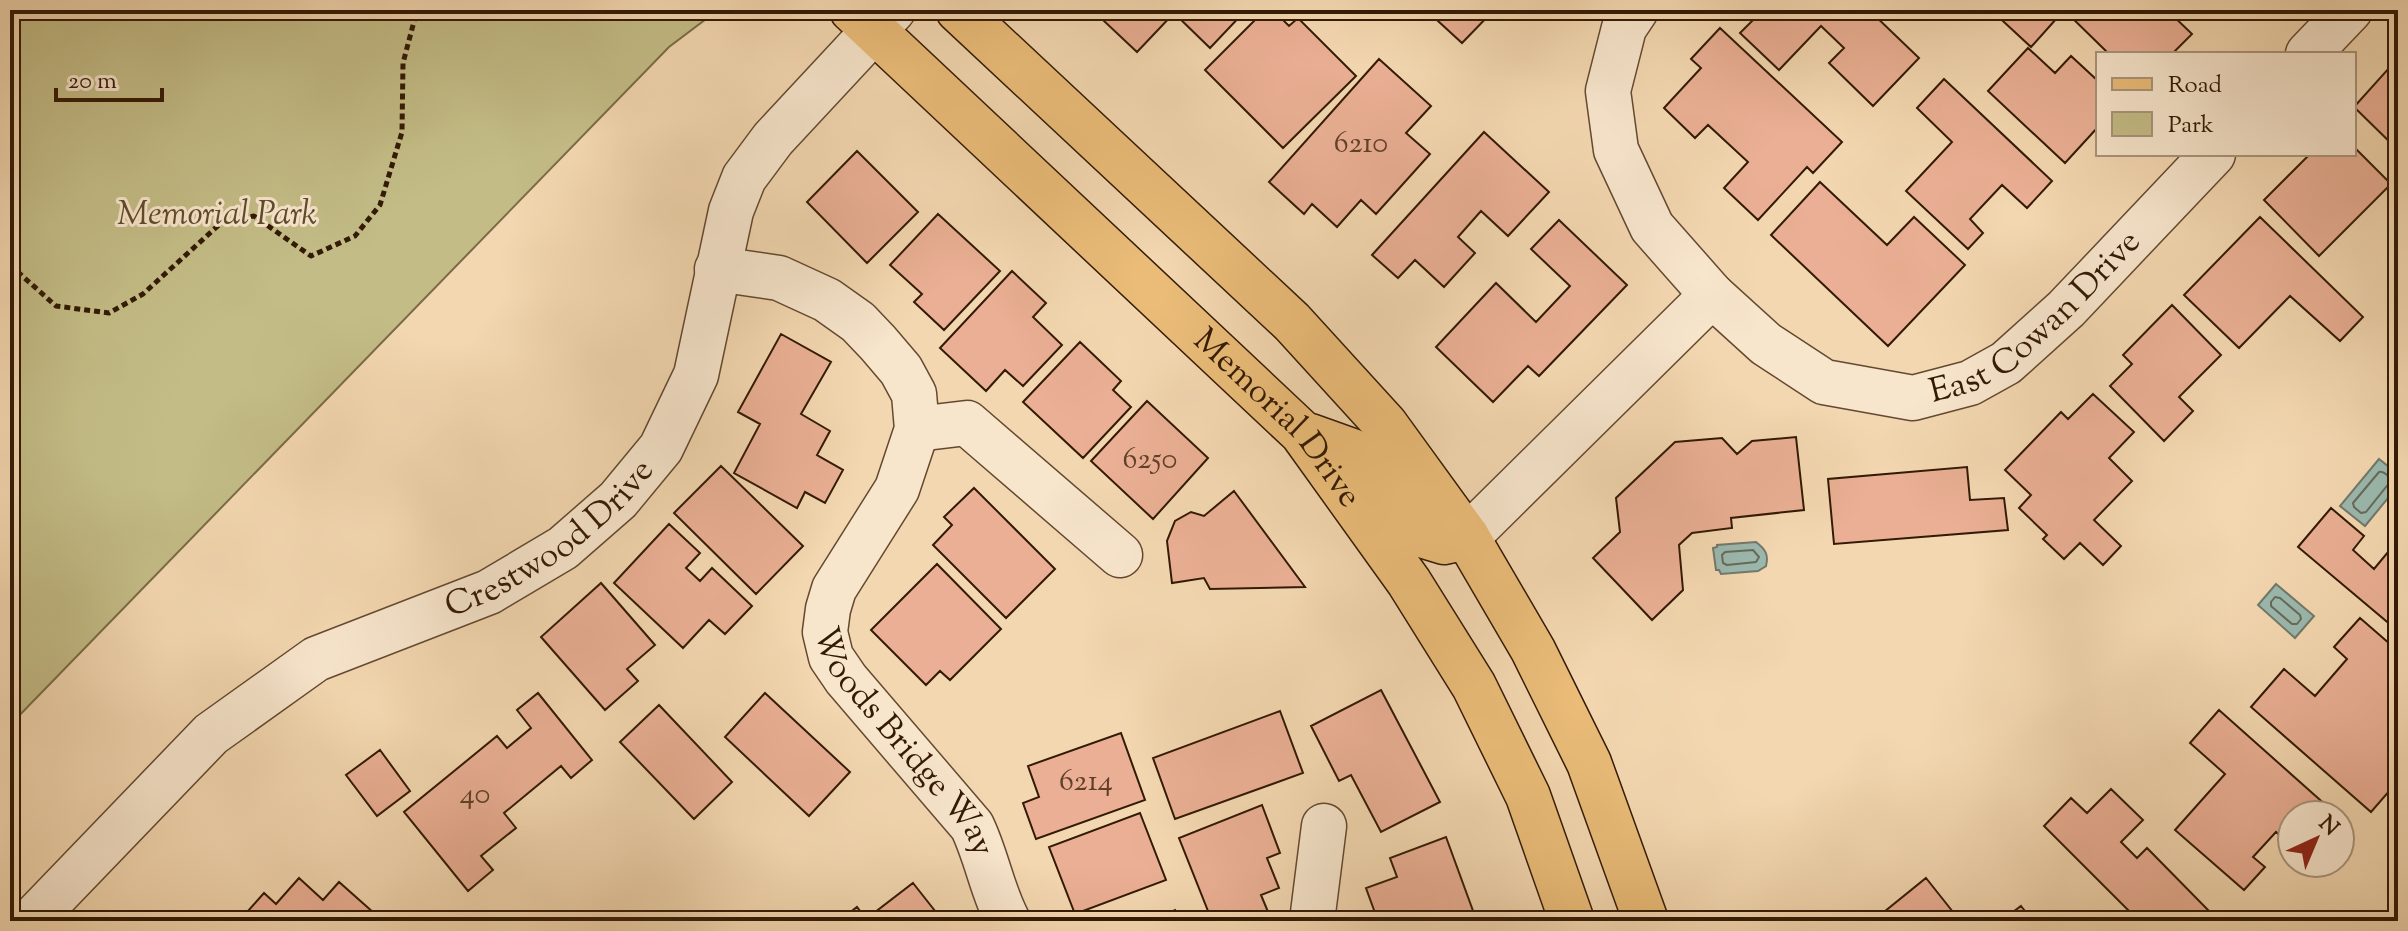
<svg xmlns="http://www.w3.org/2000/svg" width="2408" height="931" viewBox="0 0 2408 931" font-family="'Sorts Mill Goudy',serif">
	<style>
		.green { fill: #c3bc86; stroke: #7b6b46; stroke-width: 2 }
		.water { fill: #9bb9af; stroke: #71796b; stroke-width: 2 }
		.lines { fill: none; stroke-linecap: round; stroke-linejoin: round }
		.shore { stroke: #676a5a; stroke-width: 2 }
		.building { fill: #eaaf94; stroke: #331a05; stroke-width: 2 }
		.minor-casing { stroke: #634930; stroke-width: 47 }
		.major-casing { stroke: #331a05; stroke-width: 47 }
		.path { stroke: #331a05; stroke-width: 5; stroke-dasharray: 6 4; stroke-linecap: butt }
		.minor { stroke: #f7e5cc; stroke-width: 44 }
		.major { stroke: #eabc78; stroke-width: 44 }
		.labels { text-anchor: middle; dominant-baseline: central; stroke-width: 6; stroke-linejoin: round; paint-order: stroke }
		.number-label { font-size: 30px; fill: #613f29 }
		.park-label { font-size: 34px; font-style: italic; fill: #5e4b2c; stroke: #f7e5cc }
		.street-label { font-size: 34px; fill: #331a05; stroke: #f7e5cc }
	</style>
	<rect width="100%" height="100%" fill="#f3d7b0"/>
	<filter id="stains"><feTurbulence type="fractalNoise" baseFrequency=".0025" numOctaves="4"/><feColorMatrix values="0 0 0 0 .2 0 0 0 0 .09 0 0 0 0 .02 0 0 0 .5 -.17"/></filter>
	<radialGradient id="worn" r=".72"><stop offset=".6" stop-color="#630" stop-opacity="0"/><stop offset="1" stop-color="#630" stop-opacity=".3"/></radialGradient>
	<!-- green -->
	<path class="green" d="M10 10H718L669 47 10 725Z"/>
	<!-- water -->
	<path class="water" d="M2379 459 2398 474V486L2365 526 2340 506Z
		M1756 542C1765 549 1769 554 1766 566L1758 571 1721 574 1719 570H1716L1713 548 1717 547V545Z
		M2276 584 2314 616 2295 638 2258 605Z"/>
	<g class="lines">
		<!-- shore -->
		<path class="shore" d="M2379 472C2384 471 2391 477 2390 482L2366 512 2361 513 2354 507 2353 503Z
			M1753 550 1759 557 1756 562 1727 565 1723 563 1722 555 1725 552Z
			M2275 597 2280 598 2300 615 2301 619 2297 624H2292L2271 606V602Z"/>
	</g>
	<!-- building -->
	<path class="building" d="M1114 10H1246L1210 48 1174 13 1137 52 1104 21Z
		M1265 10H1273L1289 26 1298 18 1356 76 1283 148 1205 70Z
		M1426 10H1494L1462 43Z
		M1763 10H1869L1919 58 1873 106 1829 63 1844 48 1821 26 1779 70 1740 33Z
		M1991 10H2048L2057 18 2031 47Z
		M2064 10H2167L2192 34 2172 54H2109Z
		M1720 28 1842 142 1813 173 1807 167 1758 220 1724 188 1748 162 1708 125 1695 138 1664 108 1701 68 1691 59Z
		M2028 48 2055 73 2071 56 2098 81V127L2065 163 1988 91Z
		M2398 58V150L2354 107Z
		M1379 59 1431 106 1406 133 1430 154 1376 214 1361 200 1337 227 1312 204 1304 214 1269 182Z
		M1944 79 2052 181 2027 208 2002 185 1970 219 1983 233 1968 249 1906 191 1952 142 1917 108Z
		M1484 132 1549 192 1508 236 1481 211 1458 237 1475 253 1444 287 1415 260 1398 278 1372 255Z
		M2354 147 2391 184 2319 256 2264 200 2310 154H2354Z
		M857 151 918 212 867 263 807 202Z
		M1820 182 1887 245 1914 217 1965 265 1888 346 1771 235Z
		M938 214 1000 271 944 330 914 302 922 294 890 265Z
		M2260 217 2363 317 2340 341 2290 296 2239 348 2184 295Z
		M1559 220 1627 285 1539 376 1528 366 1493 402 1436 347 1496 283 1536 322 1570 286 1531 249Z
		M1012 271 1046 303 1033 317 1062 345 1023 386 1005 370 986 391 940 348Z
		M2172 305 2221 355 2179 397 2193 411 2164 441 2110 386 2132 364 2123 355Z
		M781 334 831 362 801 414 830 431 817 455 843 470 825 503 805 492 797 508 734 473 760 424 738 412Z
		M1080 342 1121 381 1113 390 1131 407 1083 458 1023 402Z
		M2398 374V393L2389 384Z
		M2093 394 2134 432 2109 458 2132 481 2094 520 2121 546 2103 565 2080 543 2064 559 2043 539 2047 535 2019 508 2031 495 2005 470 2061 412 2068 419Z
		M1147 401 1208 458 1153 519 1091 461Z
		M1796 437 1804 510 1731 518 1732 528 1692 533 1679 545 1683 590 1652 620 1593 558 1620 532 1616 498 1675 442 1722 438 1737 454 1752 441Z
		M721 466 803 546 756 594 674 513Z
		M1967 467 1970 500 2004 498 2008 530 1834 544 1828 479Z
		M974 488 1055 569 1006 618 933 545 952 525 944 517Z
		M1234 491 1305 587 1210 589 1204 578 1172 583 1167 541 1175 521 1191 512 1204 516Z
		M2331 508 2364 536 2353 550 2374 569 2398 540V631L2298 547Z
		M669 524 700 553 686 568 700 581 712 568 752 606 725 634 709 620 683 648 614 583Z
		M937 564 1001 629 950 680 940 671 926 685 871 630Z
		M601 583 655 645 627 669 638 681 605 710 541 637Z
		M2360 618 2398 651V781L2371 812 2251 707 2284 669 2315 696 2347 659 2334 647Z
		M1381 690 1440 802 1381 832 1351 775 1339 781 1311 726Z
		M538 693 592 760 571 778 561 766 504 813 516 828 481 856 493 870 468 891 404 812 497 736 507 748 531 728 517 710Z
		M765 693 850 772 809 816 725 737Z
		M659 705 732 782 694 819 620 742Z
		M2219 710 2337 815H2292V846L2276 832 2253 857 2265 867 2244 890 2175 830 2225 774 2190 743Z
		M1280 711 1303 773 1175 819 1153 758Z
		M1121 733 1145 800 1036 839 1023 803 1039 797 1028 766Z
		M380 750 410 791 377 816 346 775Z
		M2111 789 2143 820 2121 842 2137 858 2147 848 2211 913 2203 921H2139L2044 826 2071 798 2087 813Z
		M1262 805 1280 853 1267 858 1279 888 1261 895 1271 919 1212 921 1179 838Z
		M1140 813 1166 880 1075 914 1049 847Z
		M2340 818 2350 827 2340 838Z
		M1446 837 1476 919 1471 921H1378L1366 888 1397 877 1390 858Z
		M299 878 323 900 339 882 383 921H239L264 893 276 904Z
		M1926 878 1953 912 1945 918 1947 921H1891L1884 912Z
		M913 883 939 916 932 921H839L857 907 866 919Z
		M2021 906 2033 921H2001Z
		M1175 910 1181 921H1153Z"/>
	<g class="lines">
		<!-- minor casing -->
		<g class="minor-casing">
			<g id="minor">
				<path id="s1" d="M1636 10 1624 28 1608 91 1616 150 1652 227 1712 295 1766 344 1824 382 1913 398 1970 383 2006 363 2066 309 2213 154"/>
				<path d="M2308 54 2350 10"/>
				<path id="s2" d="M717 269 779 278 827 300 858 322 878 343 901 370 914 394 917 429 897 489 834 589 828 609 825 632 831 657 846 679 972 826C987 857 992 891 1008 921"/>
				<path d="M917 429 967 423 1120 555"/>
				<path d="M1467 537 1712 295"/>
				<path id="s3" d="M31 921 211 734 316 659 489 592 563 548 618 500 661 448 696 375 731 211 744 178 773 139 893 10"/>
				<path d="M1312 921 1324 826"/>
			</g>
		</g>
		<!-- major casing -->
		<g class="major-casing">
			<g id="major">
				<path id="s4" d="M852 10 1302 433 1409 582 1474 686 1528 796 1572 921"/>
				<path d="M958 10 1292 322 1385 424 1467 537 1533 650 1589 763 1646 921"/>
				<path d="M1310 436 1352 451 1418 534 1444 542 1467 537"/>
			</g>
		</g>
		<!-- path -->
		<path class="path" d="M10 265 56 306 109 313 143 294 222 222 254 216 311 256 355 236 380 205 402 132 403 63 417 10"/>
		<!-- minor -->
		<use href="#minor" class="minor"/>
		<!-- major -->
		<use href="#major" class="major"/>
	</g>
	<g class="labels">
		<!-- number labels -->
		<g class="number-label">
			<text x="1361" y="144">6210</text>
			<text x="1150" y="460">6250</text>
			<text x="1086" y="782">6214</text>
			<text x="475" y="795">40</text>
		</g>
		<!-- park labels -->
		<g class="park-label">
			<text x="217" y="215">Memorial Park</text>
		</g>
		<!-- street labels -->
		<g class="street-label">
			<text stroke="none"><textPath href="#s1" startOffset="704">East Cowan Drive</textPath></text>
			<text stroke="none"><textPath href="#s4" startOffset="590">Memorial Drive</textPath></text>
			<text stroke="none"><textPath href="#s3" startOffset="654">Crestwood Drive</textPath></text>
			<text stroke="none"><textPath href="#s2" startOffset="642">Woods Bridge Way</textPath></text>
		</g>
	</g>
	<!-- margin -->
	<rect width="2408" height="931" fill="none" stroke="#f3d7b0" stroke-width="40"/>
	<rect x="12" y="12" width="2384" height="907" fill="none" stroke="#331a05" stroke-width="4"/>
	<rect x="20" y="20" width="2368" height="891" fill="none" stroke="#331a05" stroke-width="2"/>
	<!-- legend -->
	<rect x="2096" y="52" width="260" height="104" fill="#f7e5cc" stroke="#a9947c" stroke-width="2"/>
	<rect x="2112" y="78" width="40" height="12" fill="#eabc78" stroke="#a9947c" stroke-width="2"/>
	<text x="2168" y="92" font-size="24" fill="#331a05">Road</text>
	<rect x="2112" y="112" width="40" height="24" fill="#c3bc86" stroke="#a9947c" stroke-width="2"/>
	<text x="2168" y="132" font-size="24" fill="#331a05">Park</text>
	<!-- north arrow -->
	<g transform="translate(2316 839) rotate(44)"><circle r="38" fill="#f7e5cc" stroke="#a9947c" stroke-width="2"/>
	<path d="M0-6L14 30L0 20L-14 30Z" fill="#8f2418"/>
	<text y="-12" font-size="22" font-weight="bold" text-anchor="middle" fill="#331a05">N</text>
	</g>
	<!-- scale -->
	<path d="M56 88v12h106v-12" fill="none" stroke="#331a05" stroke-width="4"/>
	<text x="68" y="88" font-size="24" fill="#331a05" stroke="#f7e5cc" stroke-width="6" paint-order="stroke">20 m</text>
	<rect width="100%" height="100%" filter="url(#stains)"/>
	<rect width="100%" height="100%" fill="url(#worn)"/>
</svg>
